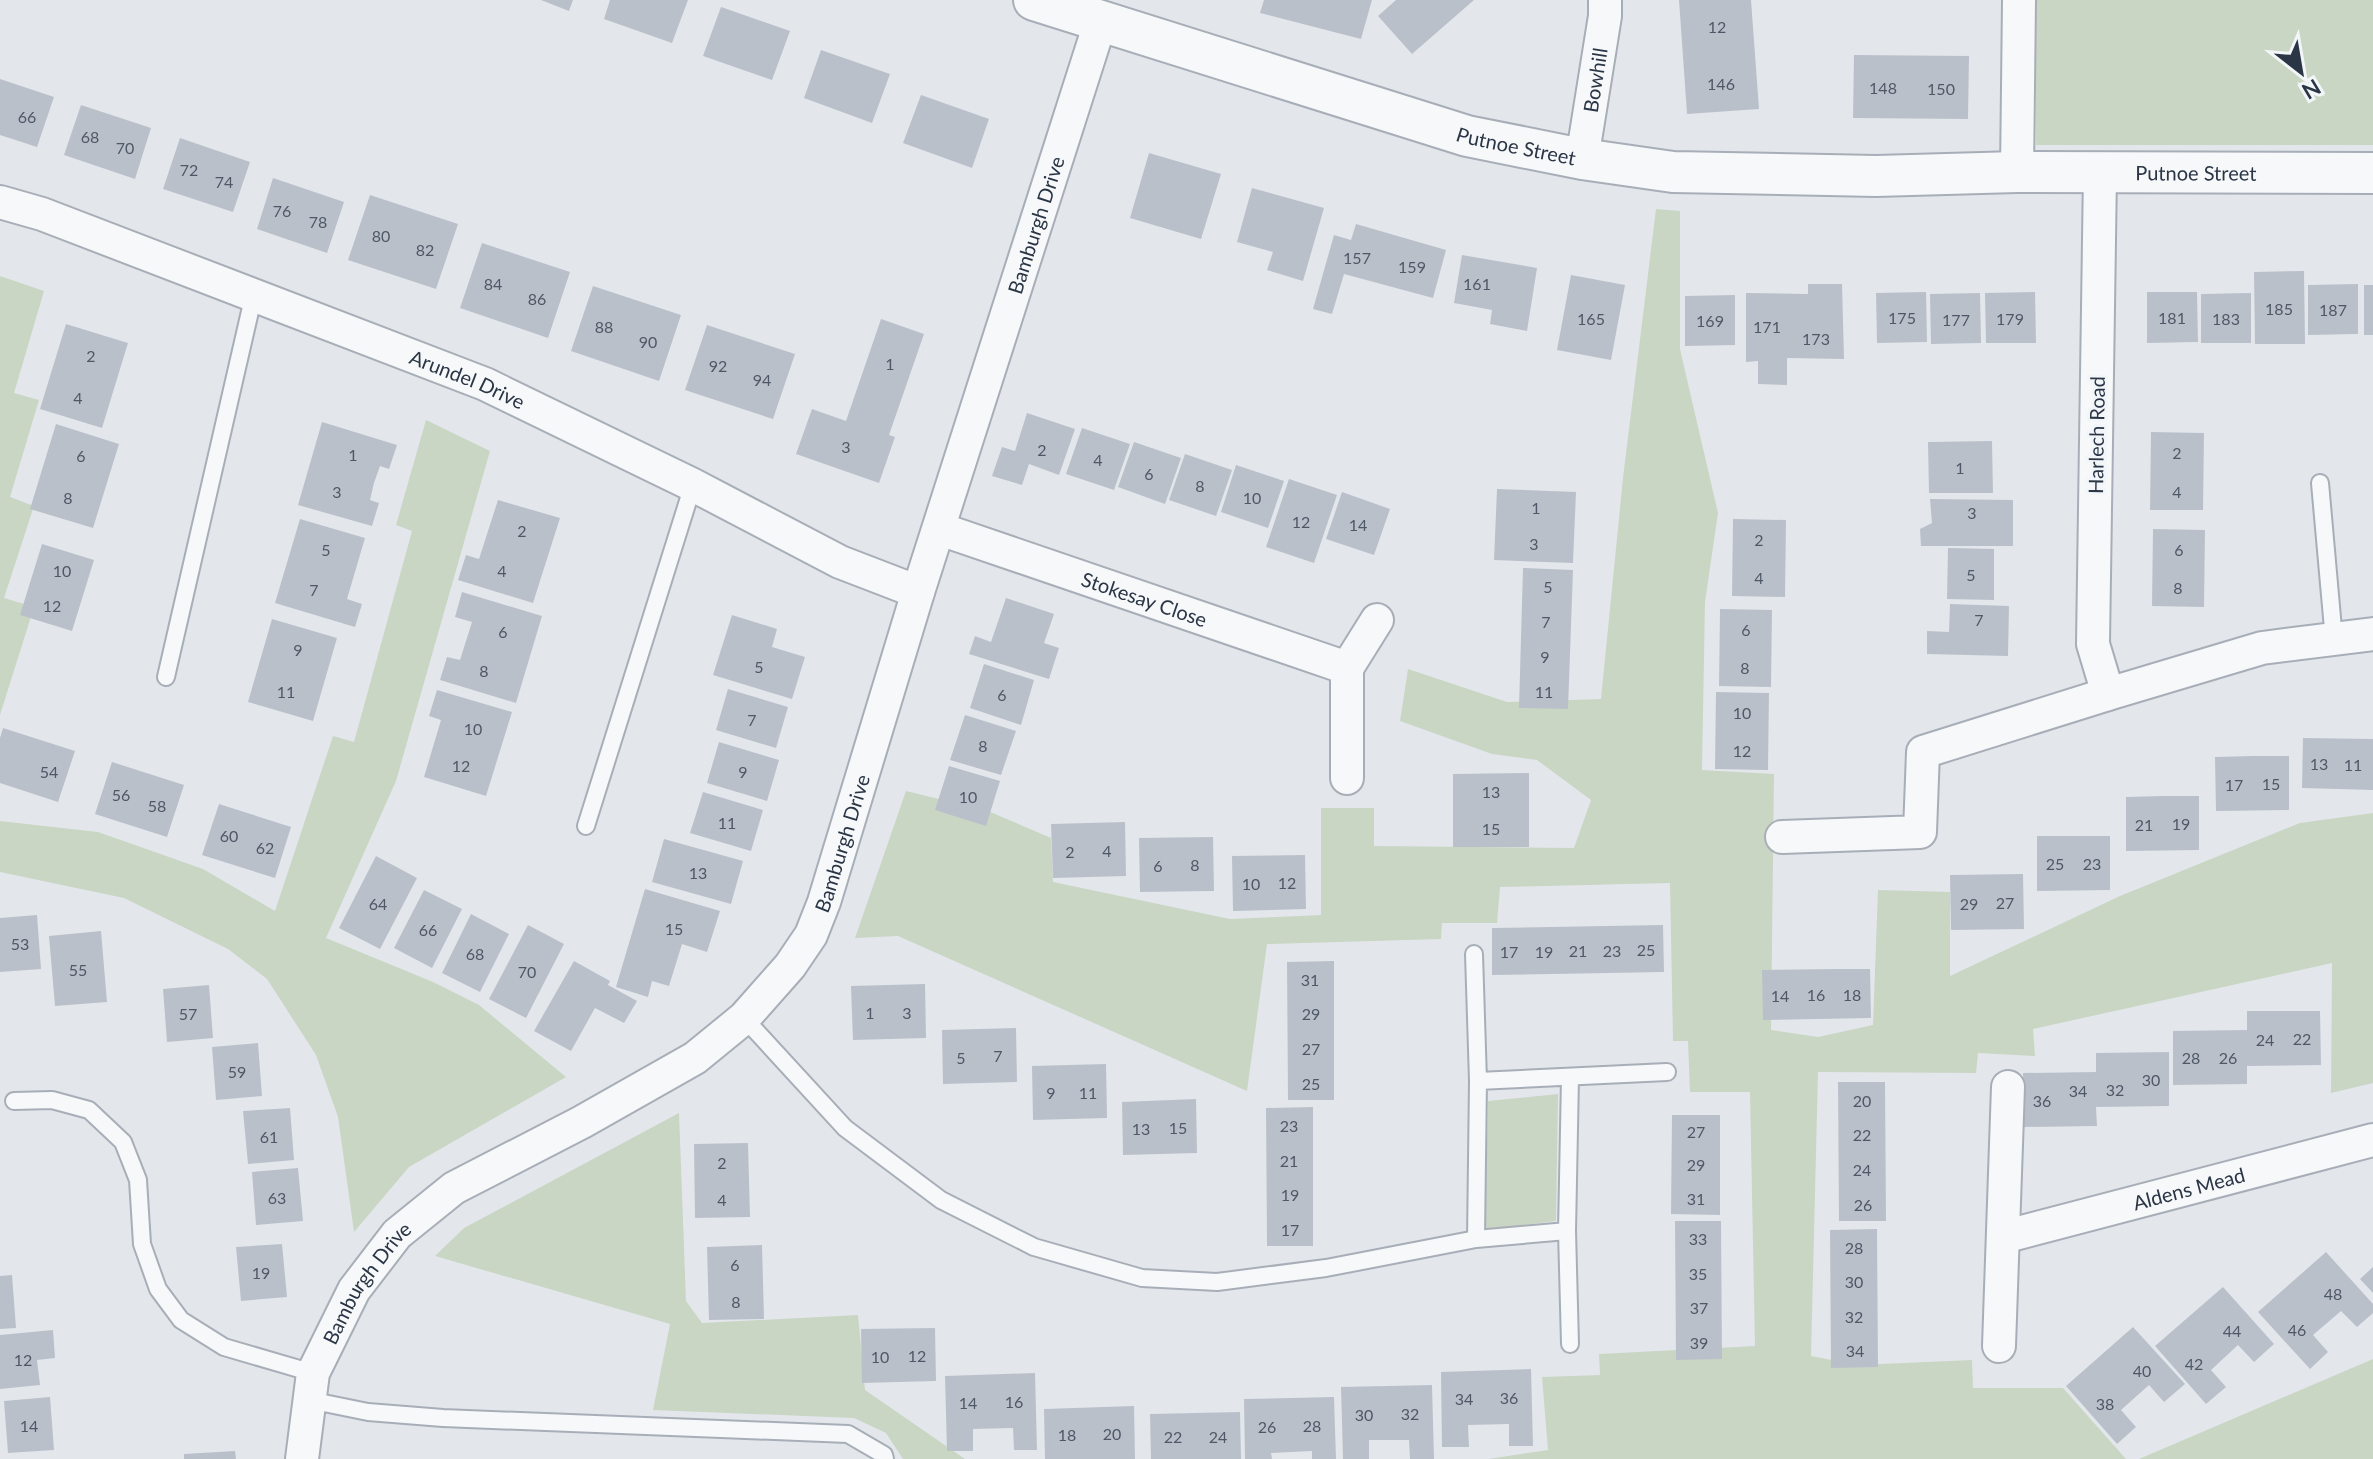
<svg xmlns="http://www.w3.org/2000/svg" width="2373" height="1459" viewBox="0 0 2373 1459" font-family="Lato,sans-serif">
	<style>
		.green { fill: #c9d6c4 }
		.building { fill: #bac0ca }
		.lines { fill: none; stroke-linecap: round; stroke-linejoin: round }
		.service-casing { stroke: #a8aeb7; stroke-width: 20 }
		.minor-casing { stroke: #a8aeb7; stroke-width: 36 }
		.tertiary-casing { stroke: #a8aeb7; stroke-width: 44 }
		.service { stroke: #f6f8fa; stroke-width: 16 }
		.minor { stroke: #f6f8fa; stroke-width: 32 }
		.tertiary { stroke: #f6f8fa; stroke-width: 40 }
		.labels { text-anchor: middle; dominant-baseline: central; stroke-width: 6; stroke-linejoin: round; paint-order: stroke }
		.number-label { font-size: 16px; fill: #4e5866 }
		.street-label { font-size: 20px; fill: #2a3545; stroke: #f3f6f9 }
	</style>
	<rect width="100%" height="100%" fill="#e3e7ec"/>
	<!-- green -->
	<path class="green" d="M2035 0H2373V145H2036Z
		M1656 209 1680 211V349L1718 513 1705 602 1702 770 1774 774 1771 1030 1818 1037 1873 1025 1878 890 1950 892V976L2120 896 2300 823 2373 813V1083L2331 1093 2332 963 2033 1029 2035 1056 1978 1053 1976 1073 1818 1072 1811 1356 1857 1365 1972 1360 1973 1388H2063L2126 1459H1488L1548 1450 1542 1377 1600 1375 1599 1354 1755 1346 1750 1092H1690L1688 1041H1673L1670 883 1500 887 1497 923H1442L1441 939 1267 944 1247 1091 898 936 855 938 906 791 988 811 1051 838 1053 882 1230 919 1321 915V808H1374V846L1574 848 1591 800 1537 760 1492 754 1400 721 1408 669 1507 702 1601 699 1623 478Z
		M0 276 44 291 14 393 39 400 10 497 34 506 4 598 34 607 0 715Z
		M426 420 490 451 396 781 326 938 433 982 479 1005 566 1077 409 1167 354 1232 338 1117 316 1055 267 979 228 949 124 898 0 872V821L98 832 203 869 275 911 333 736 354 742 412 531 396 525Z
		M1558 1094 1556 1221 1485 1230 1488 1101Z
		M679 1113 686 1301 702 1323 858 1315 865 1390 965 1459H903L886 1433 854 1418 653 1410 670 1324 435 1256 464 1228Z
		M2373 1359V1459H2139Z"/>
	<!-- building -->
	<path class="building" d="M541 0H573L569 11Z
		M610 0H688L672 43 604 19Z
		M1264 0H1372L1361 39 1260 13Z
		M1396 0H1474L1412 54 1378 16Z
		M1679 0H1751L1759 109 1687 114Z
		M721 7 790 31 772 80 703 56Z
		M821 50 890 74 872 123 804 98Z
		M1854 55 1969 56 1968 119 1853 118Z
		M0 79 54 97 37 147 0 135Z
		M921 95 989 119 972 168 903 143Z
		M81 105 151 128 135 179 64 155Z
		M180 138 250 162 233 212 163 189Z
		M1149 153 1221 174 1201 239 1130 218Z
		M273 178 344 202 327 253 257 229Z
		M1252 188 1324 208 1303 281 1267 270 1273 252 1237 242Z
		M370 195 458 224 436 289 348 260Z
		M1356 224 1446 250 1433 298 1344 274 1332 314 1313 309 1334 235 1351 240Z
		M482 243 570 272 548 338 460 308Z
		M1462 255 1537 268 1527 331 1490 324 1492 310 1454 303Z
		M2304 271 2305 344H2255L2254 272Z
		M1571 275 1625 285 1611 360 1557 350Z
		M1808 284H1842L1844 359 1787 358V385L1758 384V361L1746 362V293L1808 294Z
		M2358 284V334L2308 335V285Z
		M2364 285H2373V335H2364Z
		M593 286 681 315 659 381 571 351Z
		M1926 292 1927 342 1877 343 1876 293Z
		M2035 292 2036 343H1986L1985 293Z
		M2147 292H2197L2198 342 2147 343Z
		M1980 293 1981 343 1931 344 1930 294Z
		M2251 293V343H2201V294Z
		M1735 295V345L1685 346V296Z
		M881 319 924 334 889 435 895 437 879 483 796 454 812 409 846 421Z
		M66 324 128 343 102 428 40 409Z
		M707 325 795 354 773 419 685 390Z
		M1027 413 1075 429 1059 475 1029 464 1022 485 992 476 1002 447 1015 451Z
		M322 422 397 445 389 469 380 466 374 483 370 500 379 503 372 526 298 505Z
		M56 424 119 444 93 528 30 509Z
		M1082 428 1130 444 1114 490 1066 474Z
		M2151 432 2204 433 2203 510H2150Z
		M1992 441 1993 493H1929L1928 442Z
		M1134 442 1181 458 1165 504 1118 487Z
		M1185 454 1232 470 1216 516 1169 500Z
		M1236 465 1284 481 1268 528 1221 512Z
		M1289 479 1337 495 1314 563 1266 547Z
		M1497 489 1576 492 1573 563 1494 560Z
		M1342 492 1390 509 1374 555 1326 539Z
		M1930 499 2013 500V546H1921L1920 529 1932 523Z
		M498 500 560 518 533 603 458 580 466 555 479 559Z
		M300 519 365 538 347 599 362 604 355 627 275 603Z
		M1733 519 1786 520 1785 597 1732 596Z
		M2153 529 2205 530 2204 607 2152 606Z
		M42 544 94 560 72 631 20 615Z
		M1948 548 1994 549V600L1947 599Z
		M1523 568 1573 570 1568 709 1519 708Z
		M462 592 542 616 516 703 440 680 447 657 460 660 472 622 455 617Z
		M1006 598 1054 614 1044 643 1059 648 1049 679 969 654 975 636 991 642Z
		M1950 604 2009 606 2008 656 1927 654V631L1949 632Z
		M1720 609 1772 610 1771 687 1719 686Z
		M732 615 777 629 772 647 805 657 792 699 713 675Z
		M272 619 337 638 313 721 248 702Z
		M984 664 1034 680 1021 725 970 708Z
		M728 689 788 707 776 748 716 730Z
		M437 690 512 712 486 796 424 777 441 720 429 716Z
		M1716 692 1769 693 1768 770 1715 769Z
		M965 715 1016 731 1001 775 950 760Z
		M3 728 75 751 58 802 0 783V738Z
		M2303 738 2373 739V790L2302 788Z
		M719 742 779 760 767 801 707 783Z
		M2253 756H2289V810L2216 811 2215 757Z
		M112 762 184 785 167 837 95 814Z
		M949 766 1000 781 986 826 935 810Z
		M1529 773V847H1453V774Z
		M703 792 763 810 751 851 690 833Z
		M2163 796H2199V850L2126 851V797Z
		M219 804 291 827 275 878 202 855Z
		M1125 822 1126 876 1053 878 1051 824Z
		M2037 836H2110V890L2037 891Z
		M1213 837 1214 891 1140 892 1139 838Z
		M664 839 743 861 731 904 652 882Z
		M1305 855 1306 909 1233 911 1232 856Z
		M376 856 417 878 380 949 339 928Z
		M2023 874 2024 929 1951 930 1950 875Z
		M645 889 720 911 707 952 682 944 669 986 652 981 648 997 616 987Z
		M424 890 462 909 432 968 394 948Z
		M471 914 509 934 480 992 442 973Z
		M37 915 41 969 0 972V918Z
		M528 925 564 944 526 1018 489 999Z
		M1663 925 1664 972 1492 975V928Z
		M101 931 107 1002 55 1006 49 936Z
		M574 961 610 981 608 985 637 1001 624 1023 595 1008 571 1051 534 1031Z
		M1334 961V1100H1288L1287 962Z
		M1835 969H1870L1871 1018 1763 1020 1762 970Z
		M925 984 926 1038 853 1040 851 986Z
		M209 985 213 1038 167 1042 163 989Z
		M2247 1011H2320L2321 1065 2247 1066V1084L2173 1085V1031L2247 1030Z
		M1016 1028 1017 1082 943 1084 942 1030Z
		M258 1043 262 1096 216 1100 212 1047Z
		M2169 1052V1106L2096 1107 2097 1126 2024 1127 2023 1073 2096 1072V1053Z
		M1106 1064 1107 1118 1033 1120 1032 1066Z
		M1838 1082H1885L1886 1221H1839Z
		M1196 1099 1197 1153 1123 1155 1122 1102Z
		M1313 1107V1246H1267L1266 1108Z
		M290 1108 294 1160 248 1164 243 1111Z
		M1672 1115H1720V1215L1671 1214Z
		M748 1143 750 1217 695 1218 694 1144Z
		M298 1168 303 1221 256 1225 252 1172Z
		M1675 1221H1721L1722 1359 1676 1360Z
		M1877 1229 1878 1367 1831 1368 1830 1230Z
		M282 1244 287 1297 241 1301 236 1247Z
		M762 1245 764 1319 709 1320 707 1247Z
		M2326 1252 2373 1304V1313L2357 1327 2341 1311 2313 1335 2328 1352 2310 1369 2258 1312Z
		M2373 1267V1293L2360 1279Z
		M12 1275 16 1328 0 1329V1276Z
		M2223 1287 2274 1344 2254 1362 2238 1345 2211 1370 2226 1387 2206 1404 2155 1346Z
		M2133 1327 2185 1384 2164 1402 2149 1385 2121 1410 2136 1427 2117 1444 2066 1386Z
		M935 1328 936 1381 862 1383 861 1329Z
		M53 1330 55 1358 37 1360 40 1385 0 1389V1335Z
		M1531 1369 1533 1446H1509V1424L1468 1425 1469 1447H1442L1441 1372Z
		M1035 1373 1037 1450H1014L1013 1428 973 1429V1451H947L945 1376Z
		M1432 1385 1434 1459H1410L1409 1440H1369V1459H1343L1341 1387Z
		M50 1397 54 1450 8 1453 4 1401Z
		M1334 1397 1336 1459H1312V1451L1271 1453 1272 1459H1245L1244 1399Z
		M1134 1406 1135 1459H1045L1044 1409Z
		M1240 1412 1241 1459H1151L1150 1414Z
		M235 1451 236 1459H184V1454Z"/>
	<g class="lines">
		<!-- service casing -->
		<g class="service-casing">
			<path id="service" d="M2320 483 2334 640
				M166 677 254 294
				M586 826 693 485
				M744 1018 845 1128 941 1200 1034 1247 1142 1278 1217 1282 1326 1268 1476 1239 1478 1081 1474 954
				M1478 1081 1667 1072
				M14 1101 52 1100 89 1110 123 1142 138 1180 142 1244 158 1289 181 1320 224 1347 313 1373
				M1476 1239 1567 1231
				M1570 1344 1567 1231 1570 1078
				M309 1400 368 1412 443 1418 848 1434 884 1455 885 1459"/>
		</g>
		<!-- minor casing -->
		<g class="minor-casing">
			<g id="minor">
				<path id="s1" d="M1582 159 1605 16V0"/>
				<path d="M2017 172 2019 0"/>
				<path d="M2100 173 2093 644 2108 694 2262 648 2373 634"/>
				<path id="s2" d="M0 202 42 214 485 384 693 485 840 562 918 592"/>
				<path id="s3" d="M940 529 1347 668"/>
				<path d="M1347 778V668L1377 620"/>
				<path d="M1782 837 1920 832 1923 752 2108 694"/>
				<path id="s4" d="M2003 1237 2373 1140"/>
				<path d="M1999 1346 2008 1087"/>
				<path id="s5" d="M302 1459 313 1373 354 1290 397 1234 454 1188 582 1122 695 1058 744 1018 790 966 811 935 824 902 918 592 1101 20"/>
			</g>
		</g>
		<!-- tertiary casing -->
		<g class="tertiary-casing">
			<g id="tertiary">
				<path id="s6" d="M1034 0 1467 136 1582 159 1673 172 1876 176 2017 172 2373 173"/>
			</g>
		</g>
		<!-- service -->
		<use href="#service" class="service"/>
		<!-- minor -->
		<use href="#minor" class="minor"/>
		<!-- tertiary -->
		<use href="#tertiary" class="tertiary"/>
	</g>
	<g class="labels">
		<!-- number labels -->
		<g class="number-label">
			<text x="1717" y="26">12</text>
			<text x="1721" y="83">146</text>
			<text x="1883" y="87">148</text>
			<text x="1941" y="88">150</text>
			<text x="27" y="116">66</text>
			<text x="90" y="136">68</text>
			<text x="125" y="147">70</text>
			<text x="189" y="169">72</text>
			<text x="224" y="181">74</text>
			<text x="282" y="210">76</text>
			<text x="318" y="221">78</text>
			<text x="381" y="235">80</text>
			<text x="425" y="249">82</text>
			<text x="1357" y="257">157</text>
			<text x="1412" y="266">159</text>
			<text x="493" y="283">84</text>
			<text x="1477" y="283">161</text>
			<text x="537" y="298">86</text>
			<text x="2279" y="308">185</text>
			<text x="2333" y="309">187</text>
			<text x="1902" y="317">175</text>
			<text x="2172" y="317">181</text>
			<text x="1591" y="318">165</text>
			<text x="2010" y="318">179</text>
			<text x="2226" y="318">183</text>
			<text x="1956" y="319">177</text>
			<text x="1710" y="320">169</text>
			<text x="604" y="326">88</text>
			<text x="1767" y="326">171</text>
			<text x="1816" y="338">173</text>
			<text x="648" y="341">90</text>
			<text x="91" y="355">2</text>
			<text x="890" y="363">1</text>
			<text x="718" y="365">92</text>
			<text x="762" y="379">94</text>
			<text x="78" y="397">4</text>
			<text x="846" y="446">3</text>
			<text x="1042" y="449">2</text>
			<text x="2177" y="452">2</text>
			<text x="353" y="454">1</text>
			<text x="81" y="455">6</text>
			<text x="1098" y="459">4</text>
			<text x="1960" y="467">1</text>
			<text x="1149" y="473">6</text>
			<text x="1200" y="485">8</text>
			<text x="337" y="491">3</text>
			<text x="2177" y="491">4</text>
			<text x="68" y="497">8</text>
			<text x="1252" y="497">10</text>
			<text x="1536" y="507">1</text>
			<text x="1972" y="512">3</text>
			<text x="1301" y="521">12</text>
			<text x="1358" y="524">14</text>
			<text x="522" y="530">2</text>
			<text x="1759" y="539">2</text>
			<text x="1534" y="543">3</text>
			<text x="326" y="549">5</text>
			<text x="2179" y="549">6</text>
			<text x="62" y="570">10</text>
			<text x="502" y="570">4</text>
			<text x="1971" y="574">5</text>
			<text x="1759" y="577">4</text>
			<text x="1548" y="586">5</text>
			<text x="2178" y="587">8</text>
			<text x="314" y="589">7</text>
			<text x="52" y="605">12</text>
			<text x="1979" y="619">7</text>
			<text x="1546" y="621">7</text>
			<text x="1746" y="629">6</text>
			<text x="503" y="631">6</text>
			<text x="298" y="649">9</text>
			<text x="1545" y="656">9</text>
			<text x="759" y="666">5</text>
			<text x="1745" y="667">8</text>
			<text x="484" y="670">8</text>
			<text x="286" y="691">11</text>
			<text x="1544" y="691">11</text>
			<text x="1002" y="694">6</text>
			<text x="1742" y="712">10</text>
			<text x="752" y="719">7</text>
			<text x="473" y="728">10</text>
			<text x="983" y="745">8</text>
			<text x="1742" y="750">12</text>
			<text x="2319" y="763">13</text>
			<text x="2353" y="764">11</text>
			<text x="461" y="765">12</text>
			<text x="49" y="771">54</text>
			<text x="743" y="771">9</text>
			<text x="2271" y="783">15</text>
			<text x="2234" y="784">17</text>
			<text x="1491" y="791">13</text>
			<text x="121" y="794">56</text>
			<text x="968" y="796">10</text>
			<text x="157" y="805">58</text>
			<text x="727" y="822">11</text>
			<text x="2181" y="823">19</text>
			<text x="2144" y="824">21</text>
			<text x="1491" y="828">15</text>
			<text x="229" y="835">60</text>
			<text x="265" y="847">62</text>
			<text x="1107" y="850">4</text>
			<text x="1070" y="851">2</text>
			<text x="2055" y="863">25</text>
			<text x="2092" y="863">23</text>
			<text x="1195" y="864">8</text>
			<text x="1158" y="865">6</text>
			<text x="698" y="872">13</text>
			<text x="1287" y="882">12</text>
			<text x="1251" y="883">10</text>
			<text x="2005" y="902">27</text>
			<text x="378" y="903">64</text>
			<text x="1969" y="903">29</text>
			<text x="674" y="928">15</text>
			<text x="428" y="929">66</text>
			<text x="20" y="943">53</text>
			<text x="1646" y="949">25</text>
			<text x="1578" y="950">21</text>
			<text x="1612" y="950">23</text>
			<text x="1509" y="951">17</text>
			<text x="1544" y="951">19</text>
			<text x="475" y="953">68</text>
			<text x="78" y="969">55</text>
			<text x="527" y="971">70</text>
			<text x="1310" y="979">31</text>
			<text x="1816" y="994">16</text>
			<text x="1852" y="994">18</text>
			<text x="1780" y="995">14</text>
			<text x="870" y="1012">1</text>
			<text x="907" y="1012">3</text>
			<text x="188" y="1013">57</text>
			<text x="1311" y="1013">29</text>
			<text x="2302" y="1038">22</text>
			<text x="2265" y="1039">24</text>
			<text x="1311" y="1048">27</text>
			<text x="998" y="1055">7</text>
			<text x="961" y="1057">5</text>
			<text x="2191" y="1057">28</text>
			<text x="2228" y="1057">26</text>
			<text x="237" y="1071">59</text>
			<text x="2151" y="1079">30</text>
			<text x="1311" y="1083">25</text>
			<text x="2115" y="1089">32</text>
			<text x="2078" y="1090">34</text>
			<text x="1051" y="1092">9</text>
			<text x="1088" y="1092">11</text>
			<text x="1862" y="1100">20</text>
			<text x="2042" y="1100">36</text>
			<text x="1289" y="1125">23</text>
			<text x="1178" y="1127">15</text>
			<text x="1141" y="1128">13</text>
			<text x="1696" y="1131">27</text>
			<text x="1862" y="1134">22</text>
			<text x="269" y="1136">61</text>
			<text x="1289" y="1160">21</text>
			<text x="722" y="1162">2</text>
			<text x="1696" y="1164">29</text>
			<text x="1862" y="1169">24</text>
			<text x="1290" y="1194">19</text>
			<text x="277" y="1197">63</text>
			<text x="1696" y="1198">31</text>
			<text x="722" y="1199">4</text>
			<text x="1863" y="1204">26</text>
			<text x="1290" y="1229">17</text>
			<text x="1698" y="1238">33</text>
			<text x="1854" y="1247">28</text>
			<text x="735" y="1264">6</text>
			<text x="261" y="1272">19</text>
			<text x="1698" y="1273">35</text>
			<text x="1854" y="1281">30</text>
			<text x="2333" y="1293">48</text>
			<text x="736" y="1301">8</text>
			<text x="1699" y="1307">37</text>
			<text x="1854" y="1316">32</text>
			<text x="2297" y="1329">46</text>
			<text x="2232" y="1330">44</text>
			<text x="1699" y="1342">39</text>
			<text x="1855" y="1350">34</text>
			<text x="917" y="1355">12</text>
			<text x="880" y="1356">10</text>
			<text x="23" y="1359">12</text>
			<text x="2194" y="1363">42</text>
			<text x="2142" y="1370">40</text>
			<text x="1509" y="1397">36</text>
			<text x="1464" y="1398">34</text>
			<text x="1014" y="1401">16</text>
			<text x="968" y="1402">14</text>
			<text x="2105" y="1403">38</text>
			<text x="1410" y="1413">32</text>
			<text x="1364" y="1414">30</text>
			<text x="29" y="1425">14</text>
			<text x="1312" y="1425">28</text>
			<text x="1267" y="1426">26</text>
			<text x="1112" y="1433">20</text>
			<text x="1067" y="1434">18</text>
			<text x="1173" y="1436">22</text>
			<text x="1218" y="1436">24</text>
		</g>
		<!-- street labels -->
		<g class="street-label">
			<text stroke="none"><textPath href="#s1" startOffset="80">Bowhill</textPath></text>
			<text stroke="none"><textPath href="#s6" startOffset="504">Putnoe Street</textPath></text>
			<text stroke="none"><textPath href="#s6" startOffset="1186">Putnoe Street</textPath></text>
			<text stroke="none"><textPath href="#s5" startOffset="1512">Bamburgh Drive</textPath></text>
			<text stroke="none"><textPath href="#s2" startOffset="500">Arundel Drive</textPath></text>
			<text transform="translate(2096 435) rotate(-89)">Harlech Road</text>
			<text stroke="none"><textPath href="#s3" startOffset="216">Stokesay Close</textPath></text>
			<text stroke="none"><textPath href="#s5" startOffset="864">Bamburgh Drive</textPath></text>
			<text stroke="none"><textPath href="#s4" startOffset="192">Aldens Mead</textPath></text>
			<text stroke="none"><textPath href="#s5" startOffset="192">Bamburgh Drive</textPath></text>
		</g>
	</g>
	<!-- north arrow -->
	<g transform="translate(2301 72) rotate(149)" stroke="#f3f6f9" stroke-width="6" paint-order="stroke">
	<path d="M0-6L14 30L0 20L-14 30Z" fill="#2a3545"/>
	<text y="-12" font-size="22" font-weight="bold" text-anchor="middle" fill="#2a3545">N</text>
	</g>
</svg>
